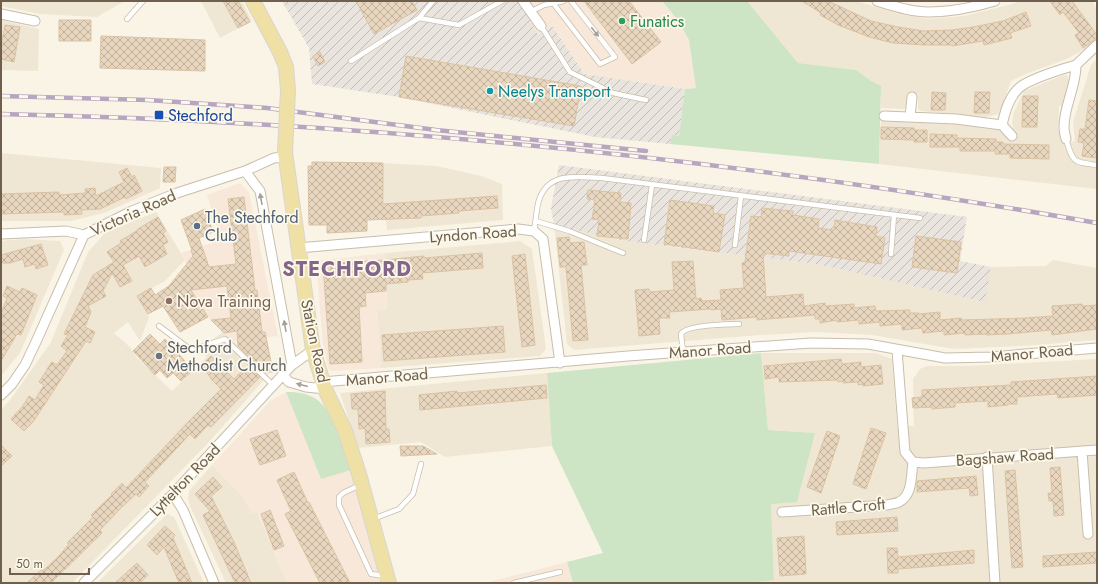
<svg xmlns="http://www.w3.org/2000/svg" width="1098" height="584" viewBox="0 0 1098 584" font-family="Jost,sans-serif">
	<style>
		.residential { fill: #efe7d4 }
		.commercial { fill: #f8e8da }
		.industrial { fill: url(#industrial-furrows) }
		.green { fill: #cde4c5 }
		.building { fill: url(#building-cross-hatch); stroke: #dbc2a3 }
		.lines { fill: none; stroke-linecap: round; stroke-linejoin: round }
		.lane-casing { stroke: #c8bead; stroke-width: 6 }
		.street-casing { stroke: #c8bead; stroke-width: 11 }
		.primary-casing { stroke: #d9d5d1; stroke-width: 16 }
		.lane { stroke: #fff; stroke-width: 4.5 }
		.street { stroke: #fff; stroke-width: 9 }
		.primary { stroke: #efe0a6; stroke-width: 14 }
		.rail-casing { stroke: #b8a5c0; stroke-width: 4.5 }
		.rail { stroke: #fcf8ea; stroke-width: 3; stroke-dasharray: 9; stroke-linecap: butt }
		.primary-bridge-casing { stroke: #d9d5d1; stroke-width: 16; stroke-linecap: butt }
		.primary-bridge { stroke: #efe0a6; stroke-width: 14 }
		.oneway { fill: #a89f95 }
		.leisure-dot { fill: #2e9e5b; stroke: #fcf8ea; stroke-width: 1.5 }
		.culture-dot { fill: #0f9aa8; stroke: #fcf8ea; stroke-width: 1.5 }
		.transit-dot { fill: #1a4fb4; stroke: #fcf8ea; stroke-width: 1.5 }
		.service-dot { fill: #5c6f8a; stroke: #fcf8ea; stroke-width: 1.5 }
		.education-dot { fill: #8d6e63; stroke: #fcf8ea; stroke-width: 1.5 }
		.worship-dot { fill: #6b7280; stroke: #fcf8ea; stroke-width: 1.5 }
		.labels { text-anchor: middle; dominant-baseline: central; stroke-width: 3.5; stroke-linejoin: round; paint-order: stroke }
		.leisure-label { font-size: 16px; fill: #27864d; stroke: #fcf8ea; text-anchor: start }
		.culture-label { font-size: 16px; fill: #0d838f; stroke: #fcf8ea; text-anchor: start }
		.transit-label { font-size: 16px; fill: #164399; stroke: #fcf8ea; text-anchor: start }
		.street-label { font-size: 16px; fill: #6e5f4e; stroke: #fcf8ea }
		.service-label { font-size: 16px; fill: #4e5e75; stroke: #fcf8ea; text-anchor: start }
		.education-label { font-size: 16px; fill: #785e54; stroke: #fcf8ea; text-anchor: start }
		.worship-label { font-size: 16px; fill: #5b616d; stroke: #fcf8ea; text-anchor: start }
		.district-label { font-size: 20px; font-weight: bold; letter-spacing: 1px; fill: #84668a; stroke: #fcf8ea }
	</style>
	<defs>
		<pattern id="industrial-furrows" width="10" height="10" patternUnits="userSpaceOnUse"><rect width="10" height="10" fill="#e9e5de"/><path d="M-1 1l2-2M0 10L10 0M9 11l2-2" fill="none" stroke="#c1bdb6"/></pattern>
		<pattern id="building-cross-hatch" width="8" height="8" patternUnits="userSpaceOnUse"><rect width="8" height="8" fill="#e8d6be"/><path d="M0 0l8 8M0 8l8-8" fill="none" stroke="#c0b19d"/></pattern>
	</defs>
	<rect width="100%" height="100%" fill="#f9f4e5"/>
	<!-- residential -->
	<path class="residential" d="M1 1H123V2L97 17 40 14 1 6Z
		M201 1H242L252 21 220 38Z
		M747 1H856L899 14 928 19 964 16 1012 4 1020 1H1093L1097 11V40L1088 47 1067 59 1028 73 1011 81 999 114 986 117 920 111 918 108V94L909 93 908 105 904 109 881 108V86L871 82 856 70 798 63Z
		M1 20 39 29 38 71 1 70Z
		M1097 59V189L879 164 881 121 955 124 1014 132 1012 122 1014 112 1024 91 1064 75H1067L1070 83 1062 106H1059L1058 130 1064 145 1075 141 1073 122 1091 65Z
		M1 153 161 168 160 188 104 213 71 221H1Z
		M383 163 436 166 481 176 502 184 503 220 387 230 384 204Z
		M156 212 185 260 165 281 137 296 149 317 140 341 128 322 114 333 131 348 136 357 172 391 207 357 199 349 223 332 269 374 209 442 72 583H1V410L11 399 51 342 88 252 105 233Z
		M554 225 624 241 817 264 984 301 991 267 1046 266 1053 260 1097 268V340L1036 345 954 349 872 335 816 332 760 335 574 350 567 344Z
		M23 239 60 241 64 250 20 353 1 376V241Z
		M520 241 532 249 546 349 540 356 381 368 377 310H387L385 253Z
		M761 353H876L892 359 897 427 914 426 913 379 920 369 927 366H968L1097 359V583H747L774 579 771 504 815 433 768 430Z
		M547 373 552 446 445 457 421 442 358 448 340 393Z
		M212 465 242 495 252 513 257 511 287 583H226L190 506 188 498 189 491Z
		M167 514 174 517 204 583H97Z"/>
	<!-- commercial -->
	<path class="commercial" d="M519 1H662L678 20 689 40 696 88 685 89 584 74 552 26 538 34Z
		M240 183 249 193 278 336 234 342 208 317 193 292 185 260 181 253 221 240 207 195Z
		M385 253 387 310H377L381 368 329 371 323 345 316 261Z
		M286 392 321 479 351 470 381 583H287L258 512 252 514 242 495 212 465 270 401Z
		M567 562 573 583H485Z"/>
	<!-- industrial -->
	<path class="industrial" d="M282 1H519L538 34 552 26 584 74 685 89 679 136 672 135 670 144 595 137 399 97 312 84 309 48Z
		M559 165 967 217 960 261 991 267 985 302 817 264 624 241 554 225 551 208Z"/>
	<!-- green -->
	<path class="green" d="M662 1H747L798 63 856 70 871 81 881 86 879 164 670 144 672 135 679 136 685 89 696 88 689 40 678 20Z
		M761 353 768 430 815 433 797 502 771 504 774 580 747 583H573L567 562 603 553 552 446 547 373Z
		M286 392C297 392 307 393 316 399 333 409 343 452 351 470L321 479Z"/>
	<!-- building -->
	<path class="building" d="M223 1H238L250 22 238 28Z
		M356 1H412L417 10 374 34Z
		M584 1H629L661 42 632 64Z
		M802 1H828L871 21 898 27 924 31 952 30 973 27 1003 21 1026 12 1031 26 1010 33 1012 38 984 45 983 41 952 46 951 45H924L893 43 869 37 838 25 820 15 821 13Z
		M1050 1H1072L1097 35V38L1083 48 1075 35 1079 33 1063 12 1060 15Z
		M59 20H91V41H59Z
		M5 25 20 27 14 62 1 59V46Z
		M101 36 205 40V71L100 68Z
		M320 52 325 62 318 66 313 56Z
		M406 56 581 86 574 126 399 97Z
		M932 92 946 93 945 110H931Z
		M975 92H990L989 113H974Z
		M1023 96H1038L1037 127H1022Z
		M1089 100 1097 101V158L1082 156 1084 143 1078 142 1080 129H1085Z
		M881 127 914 128V130H927V142H914V140L881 139Z
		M930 134 957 135V138L996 139V142H1003V144L1049 145V159L1010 158V154H995V151H960V147H930Z
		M312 162 383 163V204L497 196 498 208 459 211V213L421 216V218L367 220V231L327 233V225H309L308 166H312Z
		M164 167H176L175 182H163Z
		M127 168 132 177 134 175 142 191 126 199 125 197 100 209 81 210 82 214 64 215V212L1 214V194L59 192V195L86 193 85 189 95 188 96 196 124 182 119 172Z
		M588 190 621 193 620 202 631 203 628 239 597 236 599 220 592 219 595 200 587 199Z
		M244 197 255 290H257L262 332H265L273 372H265L238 346 237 331 224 333 211 320 231 318 227 286 191 290 208 317 180 332 163 306 148 314 137 296 151 288 155 295 169 286 193 256 191 250H192L181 220 205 209 213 232 199 238 209 267 236 264 228 199Z
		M670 200 714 206 713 213 725 215 719 252 664 244Z
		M762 208 793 211V215L819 219 818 228 834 230 835 220 877 227 876 236 885 238 881 264 789 251V256L763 253 766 297 803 294 804 306 825 303V306L854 304V308L875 306 876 311 910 310V313H919V314L940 312V320L961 318 962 320 1025 318 1053 316 1052 306 1082 304V306L1097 305V329L1052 335 1051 330 1008 334 986 335V334L965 335V333L944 335V331L923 333 922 328 902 330V324L880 326V322L859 324V320L837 322V320L820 323V319H815V315L757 320V317L722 320 721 309 711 310 710 309 669 312 670 318H659L660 334 639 336 635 290 649 289 650 292 674 290 672 262 693 261 696 299 701 298 702 301 721 300 720 290 744 288 742 263 745 262 751 216 761 217Z
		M158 217 166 231 163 233 168 242 163 245 167 254 145 267 139 256 123 265 132 281 120 287 112 273 103 291 106 296 88 306 91 312 85 327 95 332 90 343 86 341 33 422 24 431 11 419 22 407 29 396 35 400 44 385 39 382 47 370V369L52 362 57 365 67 351 61 346 68 335 64 334 93 275 114 262 107 252 121 243 120 241 138 230V229Z
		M916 236 961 242 957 273 912 267Z
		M569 237 570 243 584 242 587 265H581L588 340 573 341 566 267H560L557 238Z
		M41 244 48 265 36 269 35 264 25 267 23 259 10 263H1V255Z
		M482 253 483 268 422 273 423 279 408 280V282L386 284V291L365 293 366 306 359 307 362 362 330 364 323 264 384 260 424 256V258Z
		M525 254 535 345 522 347 512 256Z
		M7 286 20 292 22 288 37 295 21 335 17 334 1 361V314L7 298 3 296Z
		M503 326 505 352 384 361 382 335Z
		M150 334 160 344 165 339 193 370 181 381 173 373 167 378 160 370 155 375 133 351Z
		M211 356 234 379 247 366 260 377 211 427 208 425 195 439 190 434 145 482 149 486 139 497 136 494 121 508 100 530 102 533 51 583H27L43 568 44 570 58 557 69 544 67 543 93 517 91 515 112 495 111 494 122 483 126 488 189 421 221 389 212 380 202 365Z
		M841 359 842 364 861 362V367L881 365 883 384 863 386V384L858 385V382L843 383V381L838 382V380L779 382V377L765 379 764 366Z
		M1097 376V395L1058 398 1057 394 1017 397V404H1008V405L988 407V401L955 403V407L932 409V407L913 408 912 398 922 397V390L1011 385V382Z
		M546 385 547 398 420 410 419 395 457 391V393Z
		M385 391 386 429H389L390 442 366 444 365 428 359 429 358 409H352L351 394Z
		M871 428 886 433 866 489 853 484Z
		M277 430 286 456 260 465 250 439Z
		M827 431 840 436 821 493 807 487Z
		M1 445 12 456 1 466Z
		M400 446H423L437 454 401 456Z
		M1060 467 1064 515 1054 516 1053 501H1049L1048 493H1052L1050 468Z
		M1015 470 1023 567 1012 568 1005 471Z
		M294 472 308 503 309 502 350 583H320L285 514 291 511 277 480Z
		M976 476 978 495 970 496 969 488 917 492V481Z
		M213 477 222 487 211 496 233 540 251 583H235L203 515 210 511 195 494Z
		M270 510 284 546 274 550 261 514Z
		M897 517 898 531 837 535 836 522Z
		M165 526 175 535 173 538 192 583H179L164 547 157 555 147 545Z
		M804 536 806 574 780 576 777 538Z
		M887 548H897L898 557 974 550V563L898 569V573H888Z
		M1097 552V563L1043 567V556Z
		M137 563 148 575 140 583H115Z"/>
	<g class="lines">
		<!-- lane casing -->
		<g class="lane-casing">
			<path id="lane" d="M553 3 600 64 615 57 571 1
				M530 12 544 5 564 1
				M419 18 433 1
				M127 19 143 1
				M541 26 570 72 613 93 646 100
				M351 61 419 18 459 25 502 1
				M1066 139C1073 163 1073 162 1097 165
				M536 221 569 231 623 253
				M534 231C536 221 536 210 539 200 549 171 577 177 602 178L920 218
				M644 240 652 185
				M735 245 741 196
				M891 254 894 215
				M159 326 191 350 225 339 273 385
				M683 352 681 334C685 325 728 324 739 324
				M360 485 343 493 339 497V505L371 574 385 576
				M373 519 399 509 413 494 421 464
				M514 583 560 572"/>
		</g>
		<!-- street casing -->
		<g class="street-casing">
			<path id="street" d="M523 1 541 26
				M877 1C892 6 912 12 928 12 950 12 975 7 995 1
				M1 14 35 21
				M884 116 956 119 1002 125C1005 111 1010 93 1023 85 1038 76 1059 70 1076 65
				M910 117 912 97
				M1002 125 1012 136
				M1066 139C1065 135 1064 131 1064 127 1064 105 1076 88 1076 65L1097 45
				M245 171 260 191 292 365
				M1 234 66 231 84 235
				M298 248 518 229 534 231 543 239 560 363
				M283 375 289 382 306 387 325 389
				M322 382 628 356 811 343 868 344 945 358 991 357 1097 348
				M1 395 12 384 25 365 35 344 84 235 132 211 177 193 245 171 274 158 285 157
				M1082 451 1088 534
				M987 457 995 583
				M913 462 924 463 1097 450
				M173 494 183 510 214 583
				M782 512 887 505C890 504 895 504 899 502 913 495 911 475 913 462L905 452 897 350
				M84 583 173 494 292 365 313 350"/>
		</g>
		<!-- primary casing -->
		<g class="primary-casing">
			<path id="primary" d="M253 1 280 52 286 67 288 90
				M285 152 313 350 325 389 345 431 359 474 389 583"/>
		</g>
		<!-- lane -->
		<use href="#lane" class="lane"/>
		<!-- street -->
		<use href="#street" class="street"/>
		<!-- primary -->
		<use href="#primary" class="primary"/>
		<!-- rail casing -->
		<g class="rail-casing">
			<path id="rail" d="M1 96 148 100 267 108 436 130 646 151
				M1 114C368 122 735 159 1097 223"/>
		</g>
		<!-- rail -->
		<use href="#rail" class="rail"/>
		<!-- primary-bridge casing -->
		<g class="primary-bridge-casing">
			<path id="primary-bridge" d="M285 152 288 90"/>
		</g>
		<!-- primary-bridge -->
		<use href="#primary-bridge" class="primary-bridge"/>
	</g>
	<!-- one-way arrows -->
	<defs><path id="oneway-solid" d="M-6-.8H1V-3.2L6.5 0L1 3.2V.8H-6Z"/></defs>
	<g class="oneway">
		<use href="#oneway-solid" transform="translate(595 32) rotate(52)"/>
		<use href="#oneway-solid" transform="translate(261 199) rotate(-100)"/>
		<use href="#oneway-solid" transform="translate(285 326) rotate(-100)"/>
		<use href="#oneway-solid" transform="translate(302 385) rotate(-165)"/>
	</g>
	<!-- markers -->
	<circle class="leisure-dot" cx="622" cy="21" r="4"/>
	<circle class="culture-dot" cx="490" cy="91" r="4"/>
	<rect class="transit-dot" x="154" y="110" width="10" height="10" rx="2"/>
	<circle class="service-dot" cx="197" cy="226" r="4"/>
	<circle class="education-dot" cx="169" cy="301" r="4"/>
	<circle class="worship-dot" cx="159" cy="356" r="4"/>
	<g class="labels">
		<!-- leisure labels -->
		<g class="leisure-label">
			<text x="630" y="21">Funatics</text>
		</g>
		<!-- culture labels -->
		<g class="culture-label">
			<text x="498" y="91">Neelys Transport</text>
		</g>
		<!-- transit labels -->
		<g class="transit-label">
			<text x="168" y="115">Stechford</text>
		</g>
		<!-- street labels -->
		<g class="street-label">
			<text transform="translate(133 213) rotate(-24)">Victoria Road</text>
			<text transform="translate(473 234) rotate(-4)">Lyndon Road</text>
			<text transform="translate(315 341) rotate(78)">Station Road</text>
			<text transform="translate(710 350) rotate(-4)">Manor Road</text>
			<text transform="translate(1032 353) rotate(-5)">Manor Road</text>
			<text transform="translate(387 377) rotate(-5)">Manor Road</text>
			<text transform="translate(1005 457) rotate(-4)">Bagshaw Road</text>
			<text transform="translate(185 480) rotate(-46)">Lyttelton Road</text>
			<text transform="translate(848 507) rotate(-5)">Rattle Croft</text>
		</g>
		<!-- service labels -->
		<g class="service-label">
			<text x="205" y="217">The Stechford<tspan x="205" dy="18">Club</tspan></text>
		</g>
		<!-- education labels -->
		<g class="education-label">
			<text x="177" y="301">Nova Training</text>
		</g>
		<!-- worship labels -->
		<g class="worship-label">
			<text x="167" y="347">Stechford<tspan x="167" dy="18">Methodist Church</tspan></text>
		</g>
		<!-- district labels -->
		<g class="district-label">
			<text x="347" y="269">STECHFORD</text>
		</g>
	</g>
	<!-- border -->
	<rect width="1098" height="584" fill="none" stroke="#6e5f4e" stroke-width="4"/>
	<!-- scale -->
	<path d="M10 568v6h79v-6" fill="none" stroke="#6e5f4e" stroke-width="2"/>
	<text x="16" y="568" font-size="12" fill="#6e5f4e" stroke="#fcf8ea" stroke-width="3" paint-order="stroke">50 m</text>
</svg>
